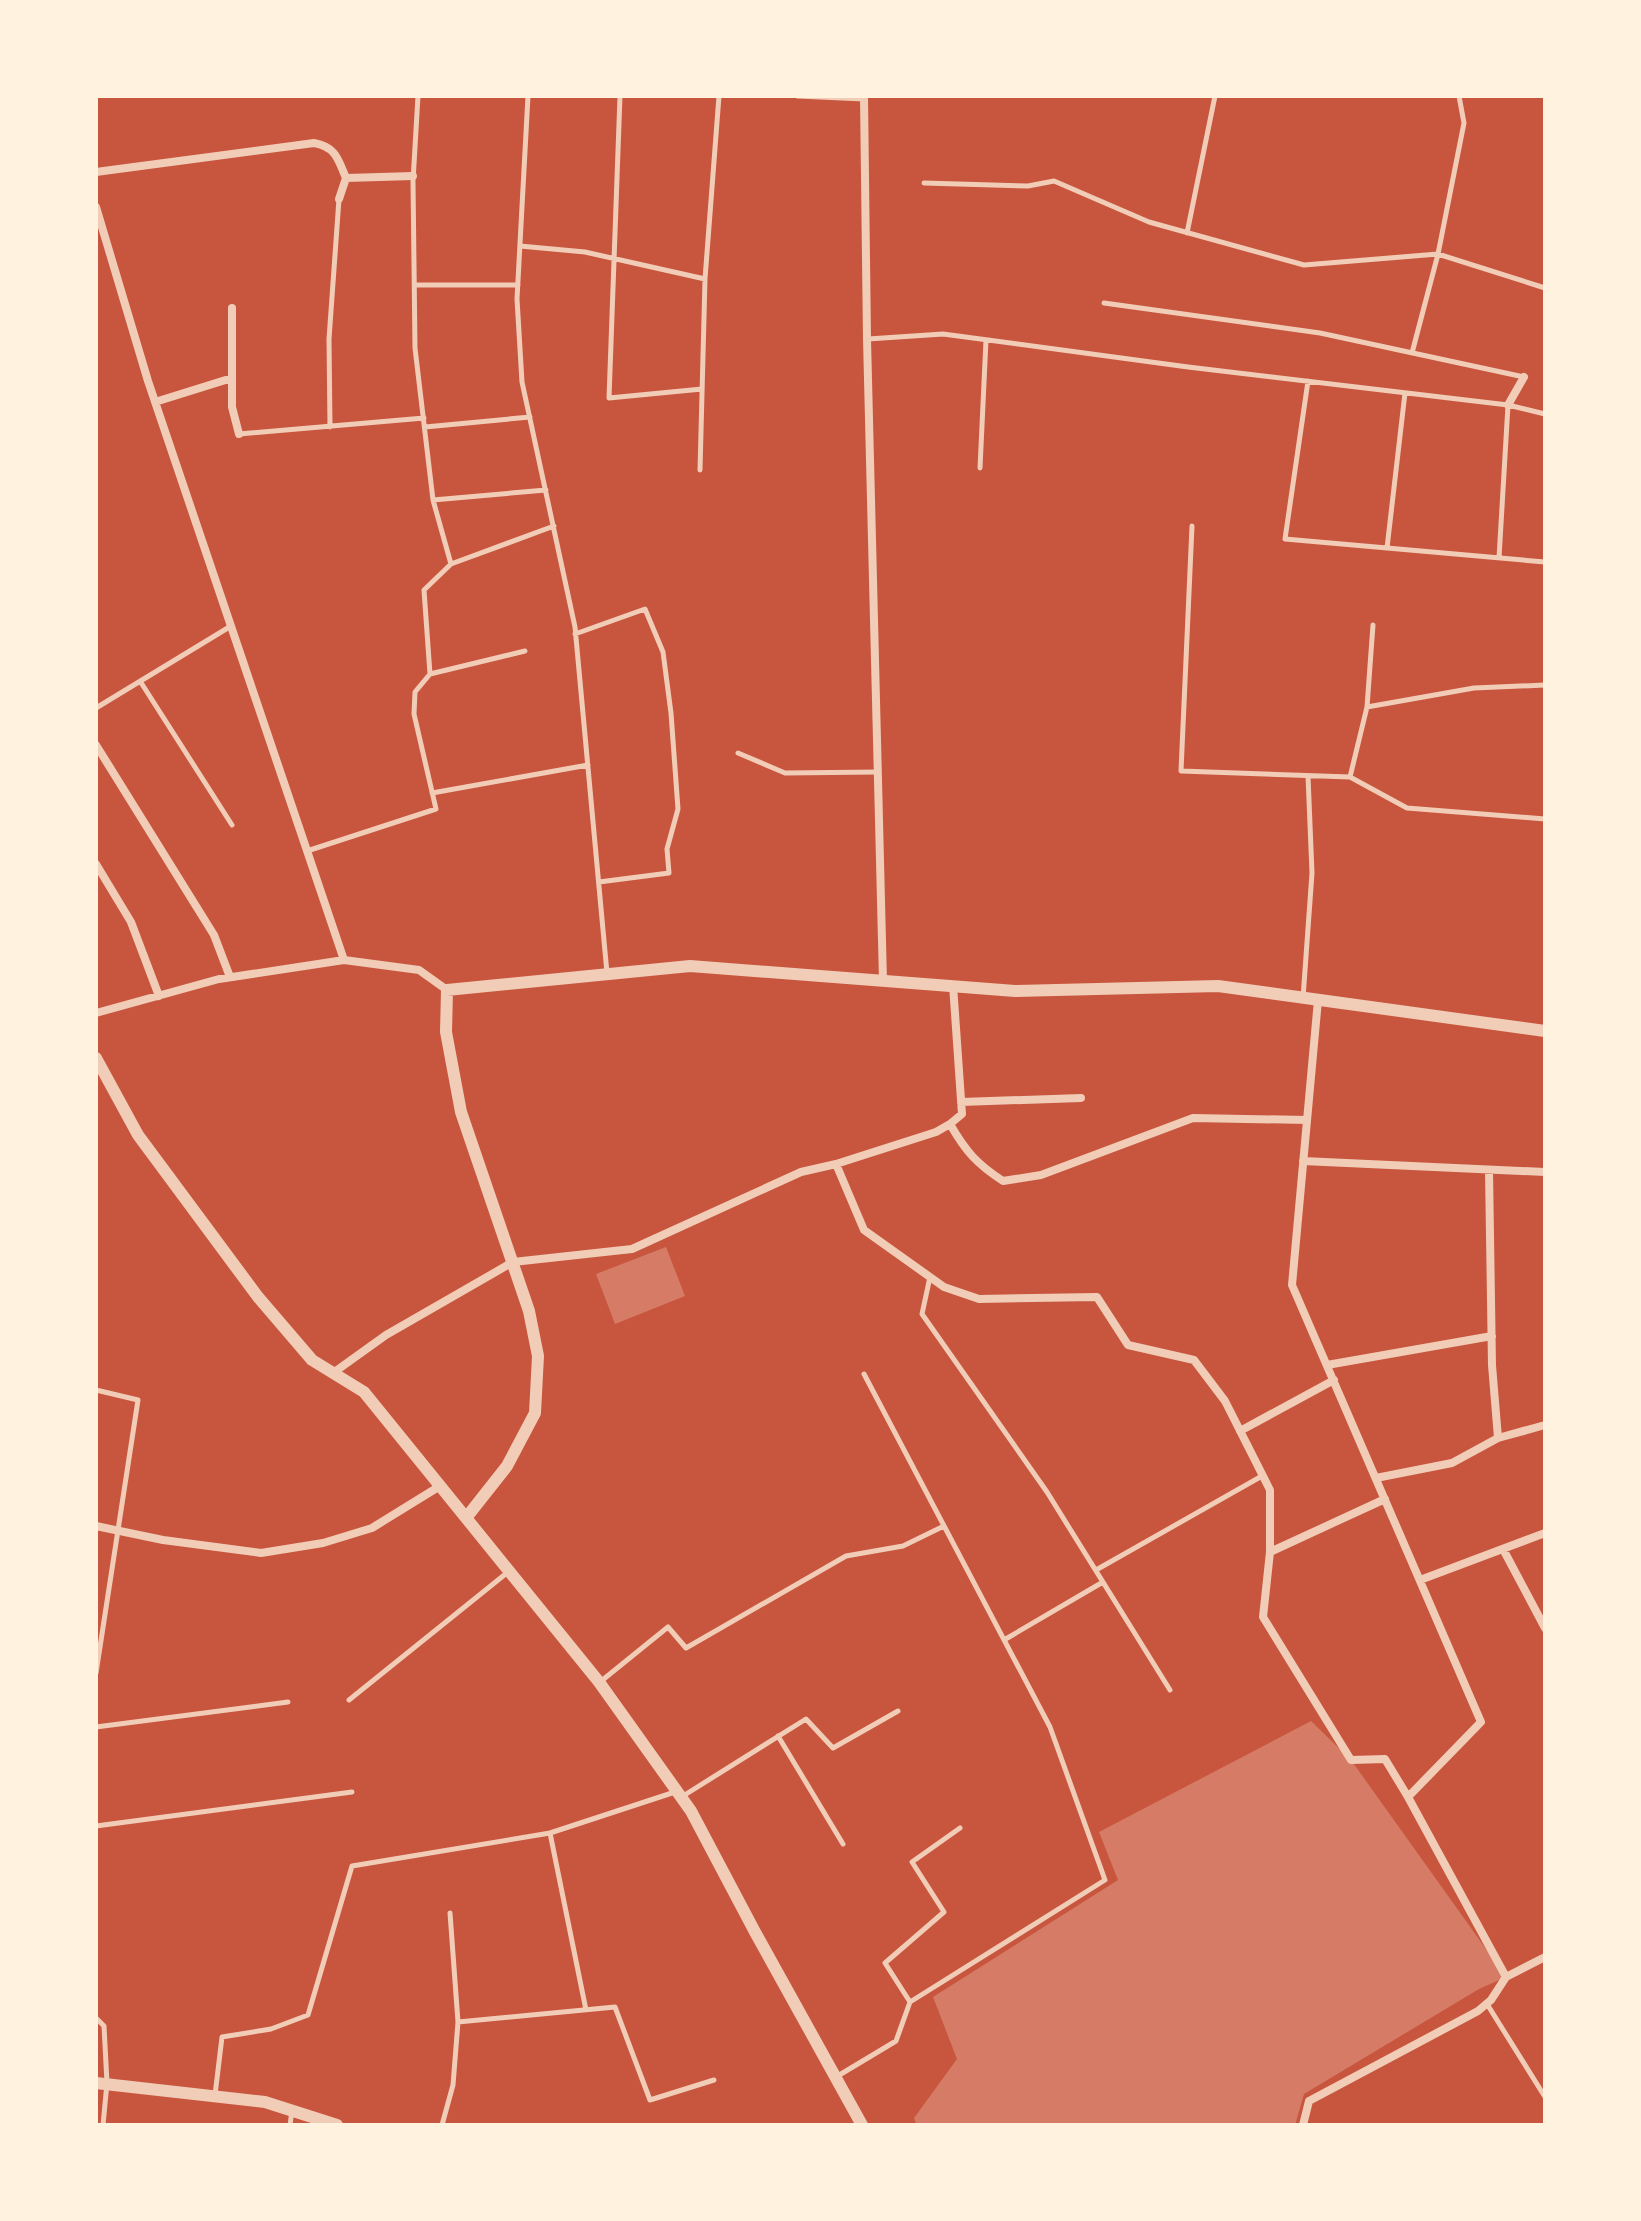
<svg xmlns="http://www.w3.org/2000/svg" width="1641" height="2221" viewBox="0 0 1641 2221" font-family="'PT Sans',sans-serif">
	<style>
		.building { fill: #d67c66 }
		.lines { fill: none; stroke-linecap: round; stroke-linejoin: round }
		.service { stroke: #f1ccb7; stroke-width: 5 }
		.minor { stroke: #f1ccb7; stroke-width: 8 }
		.tertiary { stroke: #f1ccb7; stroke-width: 12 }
	</style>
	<rect width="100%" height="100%" fill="#c8553d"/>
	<!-- building -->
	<path class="building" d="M666 1247 685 1296 615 1324 596 1274Z
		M1311 1721 1351 1760 1506 1977 1479 1989 1304 2094 1295 2125H917L914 2118 957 2059 933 1997 1118 1880 1099 1832Z"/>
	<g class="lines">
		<!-- service -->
		<path class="service" d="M418 96 413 181 415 348 433 500 451 564
			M528 96 517 299 522 382 575 627 607 973
			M620 96 609 398 702 389
			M797 96 864 99
			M924 183 1028 186 1054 181 1149 222 1304 265 1438 254 1464 123 1459 96
			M1187 233 1215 96
			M520 246 585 252 705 279
			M415 285H518
			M1104 303 1320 333 1524 377
			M868 339 943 334 1188 367 1508 405 1545 414
			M1412 353 1438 254 1545 288
			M1308 381 1285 539 1545 562
			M330 427 329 339 339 199
			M425 427 530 417
			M239 434 424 418
			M980 468 986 340
			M700 470 705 279 719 96
			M433 500 546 490
			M1192 526 1181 771 1350 777 1407 808 1545 819
			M1387 548 1405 393
			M1499 558 1508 405
			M575 634 645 609 663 652 671 713 678 809 667 849 669 873 599 882
			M430 674 525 651
			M140 681 232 825
			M1367 707 1474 688 1545 685
			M96 708 231 626
			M738 753 785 773 878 772
			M1350 777 1367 707 1373 625
			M432 793 588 765
			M307 851 436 809 414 714 415 692 430 674 424 590 451 564 554 526
			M1303 998 1312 873 1308 776
			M930 1277 922 1314 1047 1492 1170 1690
			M96 1390 138 1400 96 1673
			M1096 1570 1262 1476
			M1004 1640 1103 1582
			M600 1682 668 1627 686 1648 846 1556 903 1546 944 1526
			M349 1700 508 1572
			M96 1727 288 1702
			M778 1736 843 1844
			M683 1796 806 1719 833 1748 898 1711
			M96 1826 352 1792
			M550 1833 586 2010
			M910 2002 885 1963 944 1912 912 1862 960 1828
			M1487 2004 1545 2097
			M96 2018 104 2026 107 2083 103 2125
			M458 2022 615 2007 650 2100 714 2080
			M836 2077 896 2041 910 2002 1105 1880 1050 1727 864 1374
			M215 2095 222 2037 271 2029 308 2015 352 1866 550 1833 675 1792
			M290 2125 292 2111
			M442 2125 453 2085 458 2022 450 1913"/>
		<!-- minor -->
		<path class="minor" d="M864 96 867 339 883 981
			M96 172 314 143C336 147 338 159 346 178
			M339 199 346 178 413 176
			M96 207 148 381 344 960
			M232 308V407L239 434
			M155 402 232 378
			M1508 405 1524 377
			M96 745 214 935 230 977
			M96 864 131 922 159 996
			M1318 1000 1292 1285 1481 1722 1408 1797
			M96 1013 219 979 344 960 419 970 447 990
			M961 1102 1081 1098
			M950 1124C966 1152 977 1164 1003 1181L1041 1175 1193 1118 1307 1120
			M1303 1161 1545 1172
			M836 1164 864 1230 944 1287 979 1299 1097 1297 1128 1345 1194 1360 1225 1401 1270 1490V1552L1263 1617 1351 1760 1385 1759 1408 1797 1506 1977
			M1489 1170 1492 1365 1498 1438
			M1327 1365 1492 1336
			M333 1373 386 1335 513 1262 632 1249 801 1172 836 1164 936 1132 950 1124 962 1114 953 985
			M1240 1431 1334 1380
			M1376 1478 1452 1463 1498 1438 1545 1425
			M96 1526 163 1540 261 1553 323 1543 372 1528 440 1486
			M1503 1549 1545 1628
			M1270 1552 1385 1499
			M1420 1580 1545 1533
			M1303 2125 1309 2101 1478 2011 1491 2000 1506 1977 1545 1957"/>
		<!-- tertiary -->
		<path class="tertiary" d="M96 1058 138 1135 258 1297 312 1360 364 1392 599 1682 691 1811 755 1932 862 2125
			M466 1518 507 1466 535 1413 538 1356 529 1311 461 1112 446 1032 447 990 690 966 1015 991 1218 986 1545 1031
			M96 2083 265 2102 337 2125"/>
	</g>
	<!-- border -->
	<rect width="1641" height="2221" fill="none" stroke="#fff3e0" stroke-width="196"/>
</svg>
